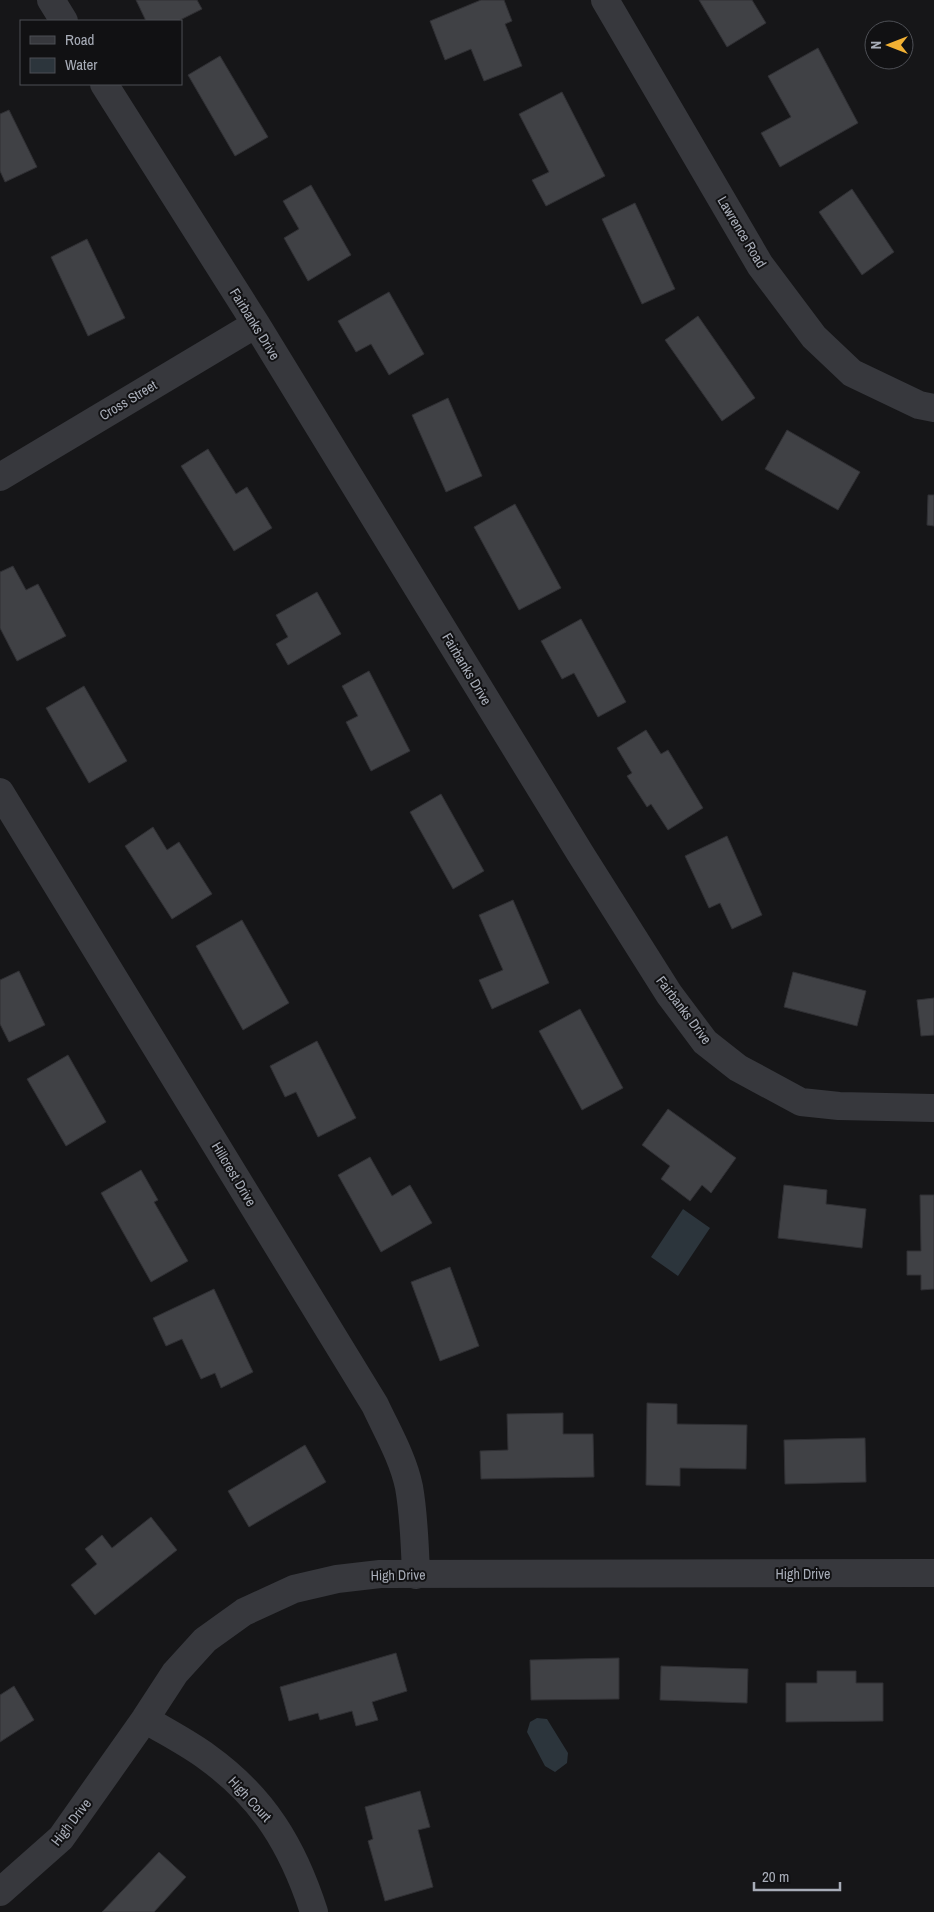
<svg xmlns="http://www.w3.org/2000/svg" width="934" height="1912" viewBox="0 0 934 1912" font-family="'Archivo Narrow',sans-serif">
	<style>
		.water { fill: #2c353c }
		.building { fill: #404145; stroke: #303034 }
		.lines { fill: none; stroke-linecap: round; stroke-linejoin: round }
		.street { stroke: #37383d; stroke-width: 28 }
		.labels { text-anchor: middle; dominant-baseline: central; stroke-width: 4; stroke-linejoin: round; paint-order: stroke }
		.street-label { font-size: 14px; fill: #a8adb8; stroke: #111113 }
	</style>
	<rect width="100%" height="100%" fill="#161618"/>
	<!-- water -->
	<path class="water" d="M683 1209 710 1228 678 1276 651 1257Z
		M537 1718 547 1719 568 1753 567 1763 555 1772 545 1766 527 1732 530 1722Z"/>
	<!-- building -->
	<path class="building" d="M136 0H197L202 9 178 21H146Z
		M481 0H504L512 21 505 24 522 66 484 81 471 49 445 60 430 21Z
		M699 0H752L766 23 727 47Z
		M818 48 858 123 780 167 761 133 791 117 768 76Z
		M220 56 268 137 235 156 188 75Z
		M562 92 605 176 546 206 532 180 549 172 519 114Z
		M9 110 37 167 5 182 0 171V114Z
		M311 185 351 255 308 281 284 238 299 229 283 201Z
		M852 189 894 252 862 275 819 212Z
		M635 203 675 289 642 304 602 219Z
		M87 239 125 318 88 336 51 257Z
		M389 292 424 354 389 375 371 344 356 352 338 321Z
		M698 316 755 398 722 421 665 340Z
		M448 398 482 476 446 492 412 415Z
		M787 430 860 472 838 510 765 469Z
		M208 449 236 494 247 487 272 528 234 551 181 466Z
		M928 495H934V526L927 525Z
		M515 504 561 588 519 610 474 527Z
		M13 566 26 590 38 584 66 636 17 661 0 628V572Z
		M317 592 341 634 288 665 276 644 288 637 276 615Z
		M581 619 626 702 598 717 574 673 562 679 541 641Z
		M369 671 410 751 371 771 346 722 358 716 342 686Z
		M84 686 127 761 89 783 46 708Z
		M646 730 661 754 668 750 703 808 668 830 651 804 647 807 627 776 632 773 617 748Z
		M441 794 484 871 453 889 410 812Z
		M153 827 167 850 179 842 212 894 172 919 125 846Z
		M727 836 762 915 732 929 720 903 709 908 685 856Z
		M513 900 549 983 492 1009 479 980 503 970 479 915Z
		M242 920 289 1003 243 1030 196 946Z
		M19 971 45 1025 9 1042 0 1024V980Z
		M793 972 866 991 857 1026 784 1007Z
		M934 998V1035L921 1036 917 1000Z
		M580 1009 623 1088 582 1110 539 1031Z
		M317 1041 356 1118 318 1137 296 1092 285 1097 270 1066Z
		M68 1055 106 1122 66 1146 27 1079Z
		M668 1109 736 1158 711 1193 702 1185 690 1201 661 1179 670 1166 642 1145Z
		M370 1157 392 1196 410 1185 432 1223 381 1252 338 1175Z
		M141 1170 158 1200 154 1202 188 1261 151 1282 101 1193Z
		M784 1185 827 1190 826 1204 866 1209 862 1248 778 1238Z
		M920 1195H934V1289L921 1290V1275H907V1251H921Z
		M450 1267 479 1346 440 1361 411 1282Z
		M214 1289 253 1372 221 1388 215 1373 201 1379 182 1339 166 1346 153 1318Z
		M647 1403 677 1404V1424L747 1425 746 1469 680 1468V1486L646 1485Z
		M563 1413V1434H593L594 1477 481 1479 480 1451 508 1450 507 1414Z
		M865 1438 866 1482 785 1484 784 1440Z
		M305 1445 326 1482 249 1527 228 1491Z
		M151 1517 177 1550 95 1615 71 1585 97 1564 85 1549 102 1535 112 1548Z
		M396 1653 407 1691 372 1702 378 1720 356 1726 352 1711 320 1720 318 1713 289 1721 280 1687Z
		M619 1658V1699L531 1700 530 1660Z
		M661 1666 748 1669 747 1703 660 1700Z
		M817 1671H856V1683H883V1721L786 1722V1683H817Z
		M14 1686 34 1720 0 1742V1695Z
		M420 1791 430 1827 418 1830 433 1887 385 1901 368 1841 373 1839 365 1807Z
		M159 1852 186 1877 154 1912H102Z"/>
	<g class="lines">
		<!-- street -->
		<path class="street" d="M51 0 64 21
			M605 0 760 265 814 337 852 373 919 405 934 408
			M104 84 256 324 580 853 669 994 705 1042 738 1068 801 1102 839 1106 934 1108
			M0 477 256 324
			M0 792 375 1405C387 1431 403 1458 409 1487 414 1515 415 1546 416 1575
			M145 1719C166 1732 188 1743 207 1757 264 1798 293 1847 314 1912
			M0 1892 61 1838 145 1719 175 1673 205 1640 244 1612 294 1589 337 1579 380 1574 934 1573"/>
	</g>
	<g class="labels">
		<!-- street labels -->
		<g class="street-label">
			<text transform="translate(742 232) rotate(59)">Lawrence Road</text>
			<text transform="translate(255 324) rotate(58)">Fairbanks Drive</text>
			<text transform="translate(128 400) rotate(-31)">Cross Street</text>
			<text transform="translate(467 669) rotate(59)">Fairbanks Drive</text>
			<text transform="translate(684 1010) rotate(53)">Fairbanks Drive</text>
			<text transform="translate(234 1174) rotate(59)">Hillcrest Drive</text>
			<text x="803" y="1574">High Drive</text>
			<text transform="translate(398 1575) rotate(-1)">High Drive</text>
			<text transform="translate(250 1799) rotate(47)">High Court</text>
			<text transform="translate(71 1822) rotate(-52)">High Drive</text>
		</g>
	</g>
	<!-- legend -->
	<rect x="20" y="20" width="162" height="65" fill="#111113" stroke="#4d4f55"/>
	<rect x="30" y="36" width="25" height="8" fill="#37383d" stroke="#4d4f55"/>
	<text x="65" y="45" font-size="15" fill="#a8adb8">Road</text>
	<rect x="30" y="58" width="25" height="15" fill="#2c353c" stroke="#4d4f55"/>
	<text x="65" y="70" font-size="15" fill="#a8adb8">Water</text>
	<!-- north arrow -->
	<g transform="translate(889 45) rotate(270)"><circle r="24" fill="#111113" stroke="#4d4f55"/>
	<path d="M0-4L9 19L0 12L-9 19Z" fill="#f2b134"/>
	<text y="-8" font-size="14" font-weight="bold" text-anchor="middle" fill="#a8adb8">N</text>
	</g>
	<!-- scale -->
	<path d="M754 1882v8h86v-8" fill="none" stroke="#a8adb8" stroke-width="2.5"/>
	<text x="762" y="1882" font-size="15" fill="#a8adb8" stroke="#111113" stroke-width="4" paint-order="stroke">20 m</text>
</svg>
